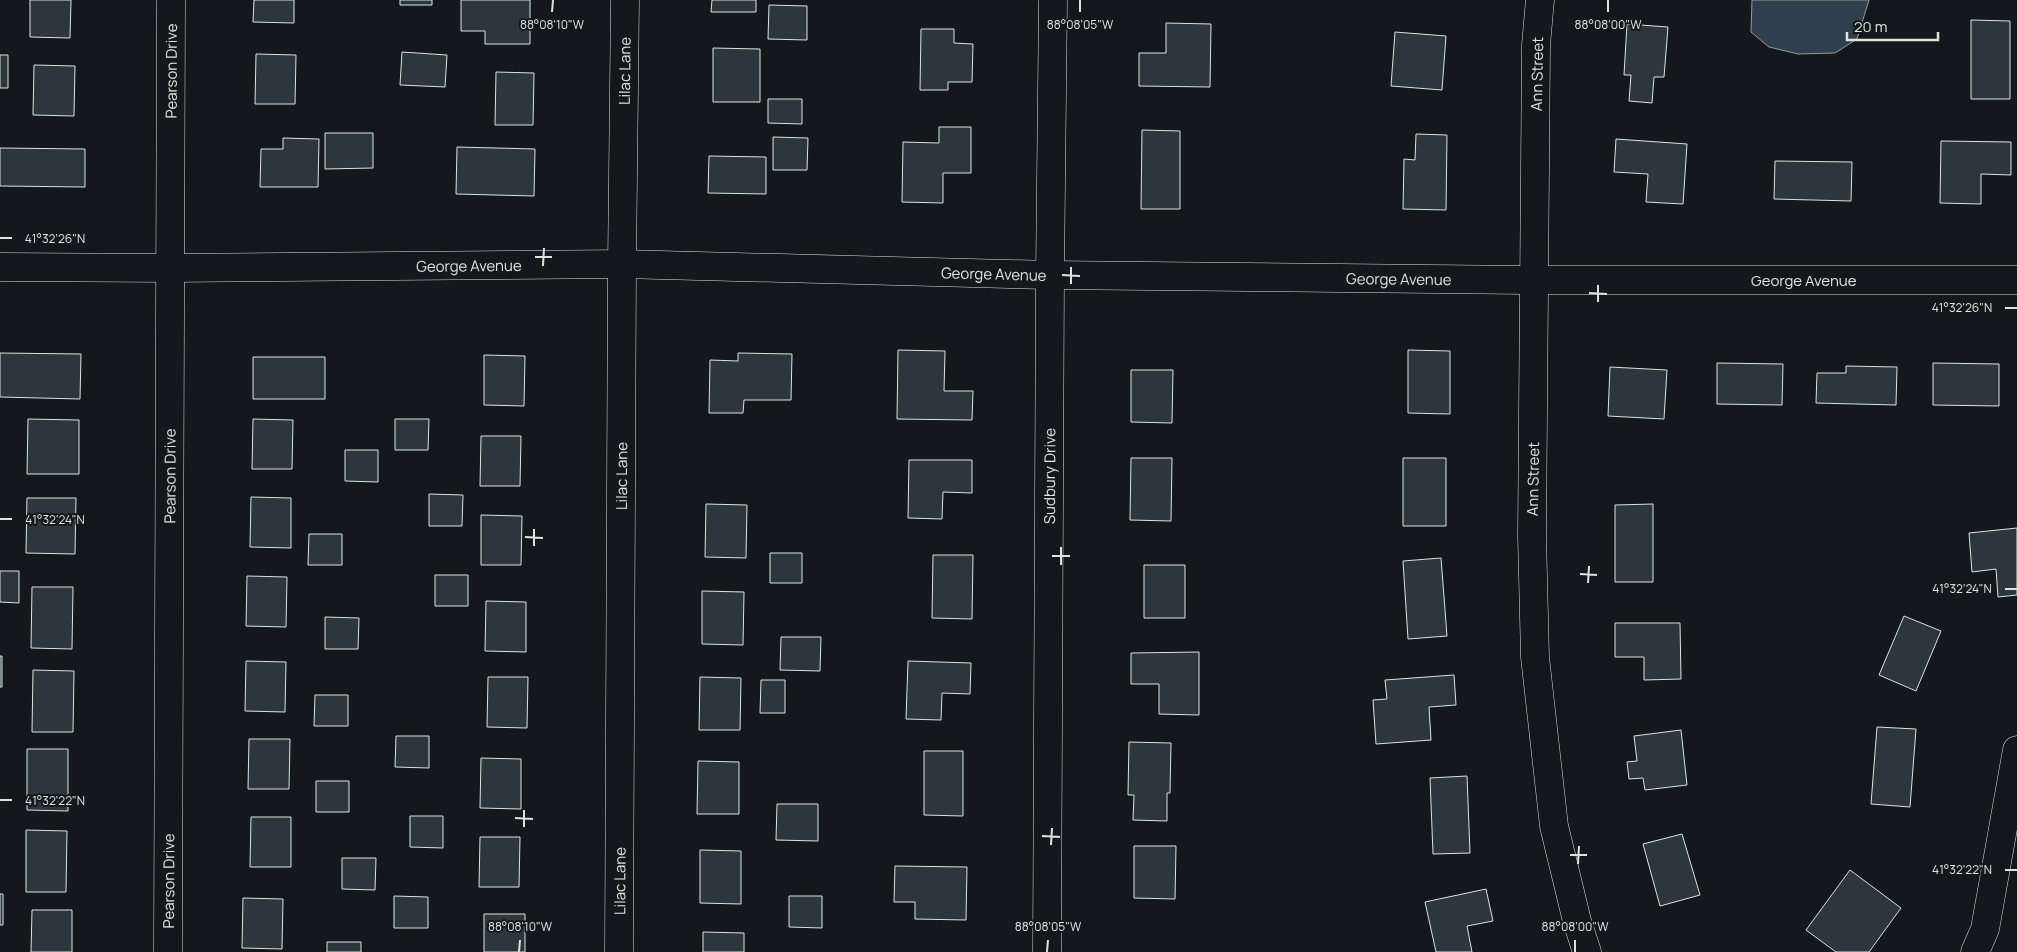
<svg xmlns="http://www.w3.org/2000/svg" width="2017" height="952" viewBox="0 0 2017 952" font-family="Manrope,sans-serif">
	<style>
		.water { fill: #2f3f4d; stroke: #939e99 }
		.building { fill: #2c363c; stroke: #d8e6dc }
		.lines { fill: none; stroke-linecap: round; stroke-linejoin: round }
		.minor-casing { stroke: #d8e6dc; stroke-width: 29 }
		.tertiary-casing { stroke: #d8e6dc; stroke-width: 29 }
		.minor { stroke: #14181c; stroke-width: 28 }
		.tertiary { stroke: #14181c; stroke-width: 28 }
		.ticks { fill: none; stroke: #d8e6dc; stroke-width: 2 }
		.labels { text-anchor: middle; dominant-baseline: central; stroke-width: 4; stroke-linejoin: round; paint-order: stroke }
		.street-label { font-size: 15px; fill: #d8e6dc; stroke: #14181c }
		.ticks-label { font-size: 12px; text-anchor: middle; fill: #d8e6dc; stroke: #14181c; stroke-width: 4; stroke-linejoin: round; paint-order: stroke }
	</style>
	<rect width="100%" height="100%" fill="#14181c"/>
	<!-- water -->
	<path class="water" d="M1752 0H1869L1857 39 1835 53 1798 54 1769 47 1751 32Z"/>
	<!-- building -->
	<path class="building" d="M30 0H71L70 38 30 37Z
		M254 0H294V23L253 22Z
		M400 0H432V5H400Z
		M461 0H530V44H485V31H461Z
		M712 0H756V12H711Z
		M769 5 807 6V40L768 39Z
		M1971 20 2010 21V99H1971Z
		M1166 23 1211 24 1210 87 1139 86V53H1166Z
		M1627 24 1668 27 1664 77H1654L1652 103 1629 101 1631 75H1624Z
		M921 29H954V43L973 44 972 82H948V90H920Z
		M1395 32 1446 36 1442 90 1391 86Z
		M713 48 760 49V102H713Z
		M402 52 447 55 445 87 400 85Z
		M256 54 296 55 295 104H255Z
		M0 55H8V88H0Z
		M34 65 75 66 74 116 33 115Z
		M496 72 534 73 533 125H495Z
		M768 99H802V124L768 123Z
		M939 127H971V173H943V203L902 202 903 142 939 143Z
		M1142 130 1180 131V209H1141Z
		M325 133H373V168L325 169Z
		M1416 134 1447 135 1446 210 1403 209 1404 159 1415 160Z
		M773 137 808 138 807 170H773Z
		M283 138 319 139 318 187H260L261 149H283Z
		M1616 139 1687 144 1683 204 1646 202 1648 174 1614 172Z
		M1941 141 2011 142V175L1981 174V204L1940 203Z
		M457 147 535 149 534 196 456 194Z
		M0 148 85 149V187L0 186Z
		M709 156 766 157V194L708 193Z
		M1775 161 1852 162 1851 201 1774 199Z
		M898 350 945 351 944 391H973L972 420 897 419Z
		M1408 350 1450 351V414L1408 413Z
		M0 353 81 354 80 399 0 397Z
		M738 353 792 354 791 400H744L743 413H709L710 360 738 361Z
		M484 355 525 356 524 406 484 405Z
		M253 357H325V399H253Z
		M1717 363 1783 364 1782 405 1717 404Z
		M1933 363 1999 364V406L1933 405Z
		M1846 366 1897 367 1896 405 1816 403 1817 373H1846Z
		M1610 367 1667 370 1664 419 1608 416Z
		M1131 370H1173L1172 423 1131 422Z
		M28 419 79 420V474H27Z
		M253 419 293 420 292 469H252Z
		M395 419H429L428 450H395Z
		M481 436H521L520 486H480Z
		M345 450H378V482L345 481Z
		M1131 458H1172L1171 521 1130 520Z
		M1403 458H1446V526H1403Z
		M909 460H972V493L943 492 942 519 908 518Z
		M429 494 463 495 462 526H429Z
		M251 497 291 498V548L250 547Z
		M27 498H76L75 554 26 553Z
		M706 504 747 505 746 558 705 557Z
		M1653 504V582H1615V505Z
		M481 515 522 516 521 565H481Z
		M2017 528V595L1998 597 1996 569 1972 572 1969 533Z
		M309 534H342V565H308Z
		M770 553H802V583H770Z
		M933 555H973L972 619 932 618Z
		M1441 558 1447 636 1408 639 1403 561Z
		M1144 565H1185V618H1144Z
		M0 571H19V603L0 602Z
		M435 575H468V606H435Z
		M247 576 287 577 286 627 246 626Z
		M32 587H73L72 649 31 648Z
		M702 591 744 592 743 645 702 644Z
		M486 601 526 602V652L485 651Z
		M1904 616 1941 631 1916 691 1879 675Z
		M325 617 359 618 358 649H325Z
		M1615 623H1680L1681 679 1644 680V657H1615Z
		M781 637H821L820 671 780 670Z
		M1199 652V715L1159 714V684H1131V653Z
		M0 656H2V687H0Z
		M246 661 286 662 285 712 245 711Z
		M908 661 971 663 970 694 942 693 941 720 906 719Z
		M33 670 74 671 73 732H32Z
		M1454 675 1456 705 1429 707 1431 740 1376 744 1373 700 1387 699 1385 680Z
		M488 677H528L527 728 487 727Z
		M700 677 741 678 740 730H699Z
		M761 680H785V713H760Z
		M315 695H348V726H314Z
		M1877 727 1916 729 1910 807 1871 804Z
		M1681 730 1687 785 1645 790 1643 778 1629 779 1627 762 1637 761 1634 736Z
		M396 736H429V768L395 767Z
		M249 739H290L289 789H248Z
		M1129 742 1171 743 1170 793H1167V821L1133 820 1134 795H1128Z
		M27 749H68V811L27 810Z
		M924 751H963V816L924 815Z
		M481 758 521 759V809L480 808Z
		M698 761 739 762V814H697Z
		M1467 776 1470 853 1433 854 1430 778Z
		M316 781H349V812H316Z
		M777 804H818V841L776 840Z
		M410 816H443V848L410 847Z
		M251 817H291V867H250Z
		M26 830 67 831 66 892H26Z
		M1682 834 1700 895 1660 906 1643 844Z
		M480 837H520L519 887H479Z
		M1134 846H1176L1175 899 1134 898Z
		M700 850 741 851V904L700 903Z
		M342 858H376L375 890 342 889Z
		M895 866 967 867 966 920 915 919V902H894Z
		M1850 870 1901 908 1869 952H1836L1806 930Z
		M1486 889 1493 921 1467 926 1472 952H1436L1425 902Z
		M0 894H3V925H0Z
		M394 896 428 897V928H394Z
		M789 896H822V928L789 927Z
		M243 898 283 899 282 949 242 948Z
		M32 910H72V952H31Z
		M484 914H525V952H484Z
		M703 932 744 933V952H703Z
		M327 942H361V952H327Z"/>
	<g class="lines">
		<!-- minor casing -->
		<g class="minor-casing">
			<g id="minor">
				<path d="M1540 0 1536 45 1532 536 1535 657 1554 826 1577 921 1587 952"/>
				<path id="s1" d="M0 267 171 268 622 264 1050 275 1534 280H2017"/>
				<path id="s2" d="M168 952 171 0"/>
				<path id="s3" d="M1047 952 1050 275 1053 0"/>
				<path d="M1975 952 1985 929 2017 750"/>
			</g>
		</g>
		<!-- tertiary casing -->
		<g class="tertiary-casing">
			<g id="tertiary">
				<path id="s4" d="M619 952 622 264 625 0"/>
			</g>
		</g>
		<!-- minor -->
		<use href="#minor" class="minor"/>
		<!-- tertiary -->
		<use href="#tertiary" class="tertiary"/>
	</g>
	<!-- ticks -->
	<path class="ticks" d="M552 12 553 0M1080 12V0M1608 12V0M0 238H12M535 257H552M543 266 544 248M1062 275 1080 276M1071 284V267M1589 293 1607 294M1598 302V285M2005 308H2017M0 519H12M525 537 543 538M534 546V529M1052 556H1070M1061 565V547M1580 574 1597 575M1588 583 1589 566M2005 589H2017M0 800H12M515 818 533 819M524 827V810M1042 836 1060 837M1051 845 1052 828M1570 855H1587M1578 864 1579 846M2005 870H2017M519 952 520 940M1047 952 1048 940M1575 952V940"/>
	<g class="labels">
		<!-- street labels -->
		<g class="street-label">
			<text stroke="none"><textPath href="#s2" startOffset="881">Pearson Drive</textPath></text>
			<text stroke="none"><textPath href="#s4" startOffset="881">Lilac Lane</textPath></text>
			<text transform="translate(1537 74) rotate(-89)">Ann Street</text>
			<text stroke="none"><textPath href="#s1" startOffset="469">George Avenue</textPath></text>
			<text stroke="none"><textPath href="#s1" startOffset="994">George Avenue</textPath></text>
			<text stroke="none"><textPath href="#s1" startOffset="1399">George Avenue</textPath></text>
			<text stroke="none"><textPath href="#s1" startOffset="1804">George Avenue</textPath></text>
			<text stroke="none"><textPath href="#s2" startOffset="476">Pearson Drive</textPath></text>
			<text stroke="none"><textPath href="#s4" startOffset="476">Lilac Lane</textPath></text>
			<text stroke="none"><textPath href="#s3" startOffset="476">Sudbury Drive</textPath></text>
			<text transform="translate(1533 479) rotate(-89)">Ann Street</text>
			<text stroke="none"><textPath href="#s2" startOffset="71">Pearson Drive</textPath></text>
			<text stroke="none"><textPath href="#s4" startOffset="71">Lilac Lane</textPath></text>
		</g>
	</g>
	<g class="ticks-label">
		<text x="552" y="29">88°08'10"W</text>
		<text x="1080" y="29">88°08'05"W</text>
		<text x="1608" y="29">88°08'00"W</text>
		<text x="55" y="243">41°32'26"N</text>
		<text x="1962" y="312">41°32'26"N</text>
		<text x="55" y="524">41°32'24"N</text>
		<text x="1962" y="593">41°32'24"N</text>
		<text x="55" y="805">41°32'22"N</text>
		<text x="1962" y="874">41°32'22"N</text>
		<text x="520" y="931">88°08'10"W</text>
		<text x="1048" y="931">88°08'05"W</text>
		<text x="1575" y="931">88°08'00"W</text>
	</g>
	<!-- scale -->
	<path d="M1847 32v8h91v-8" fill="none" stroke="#d8e6dc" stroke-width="2.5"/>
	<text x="1854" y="32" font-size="15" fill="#d8e6dc" stroke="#14181c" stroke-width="4" paint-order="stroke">20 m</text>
</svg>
